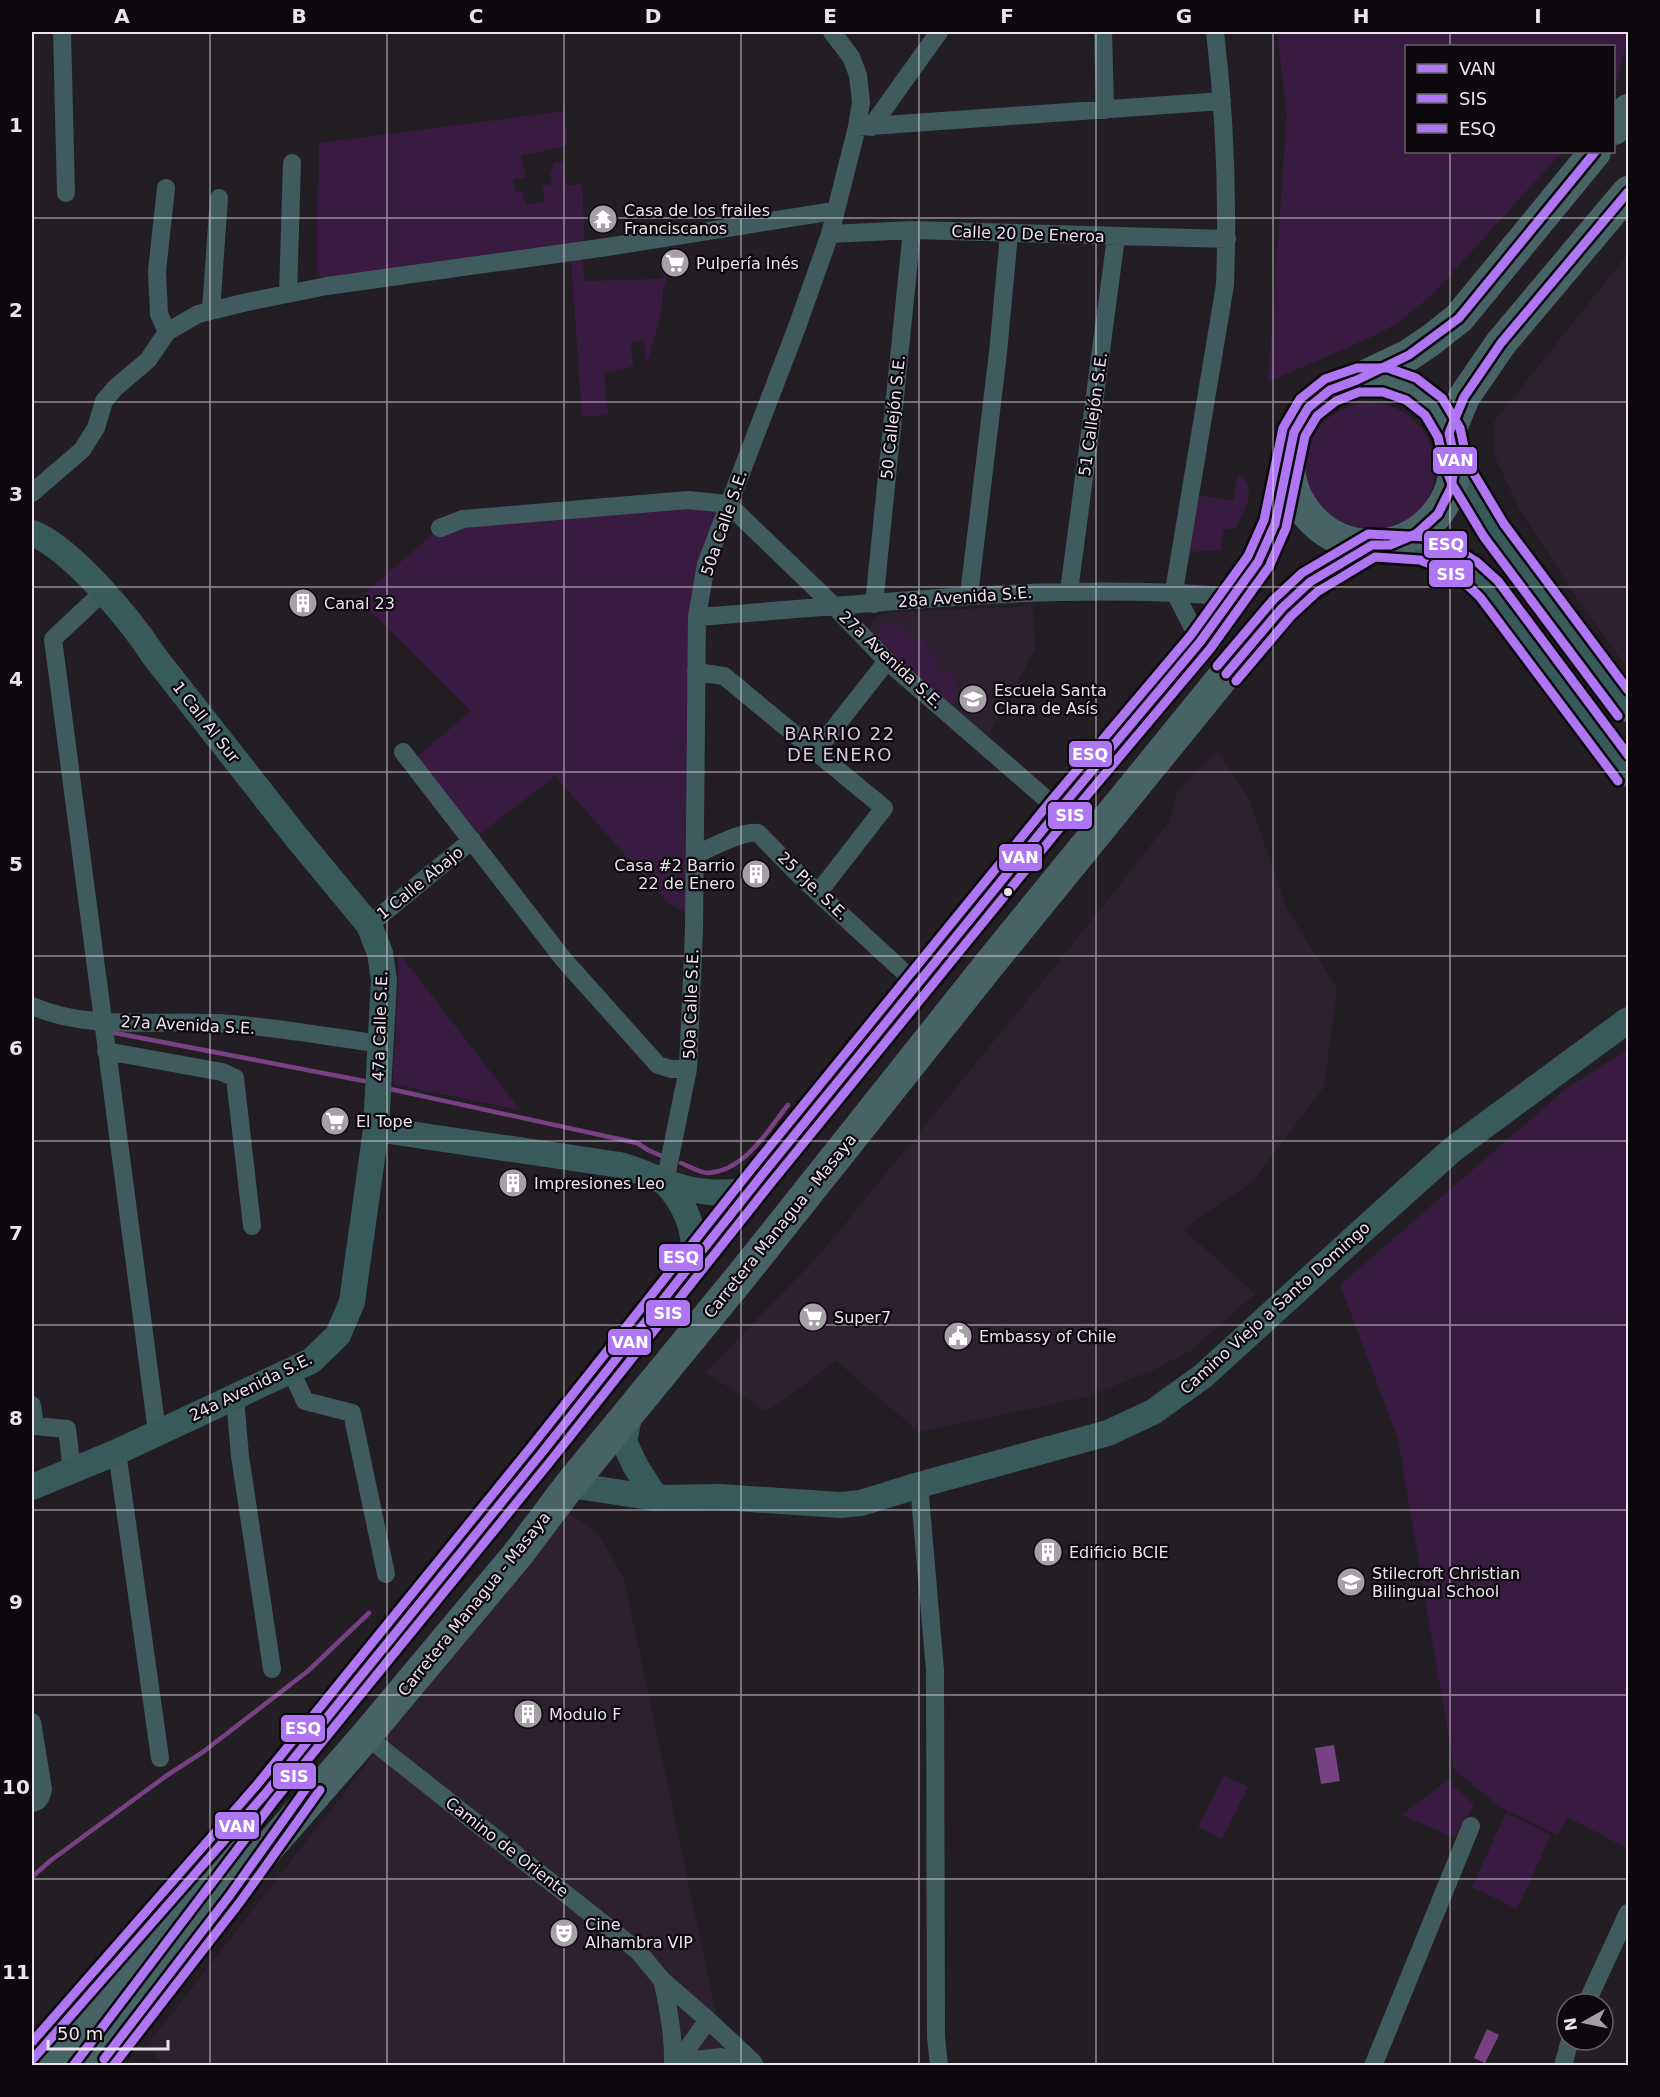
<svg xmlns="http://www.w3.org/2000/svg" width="1660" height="2097" viewBox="0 0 1660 2097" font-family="'DejaVu Sans',sans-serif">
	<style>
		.built { fill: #2d2130 }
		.green { fill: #391b41 }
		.water { fill: #784184 }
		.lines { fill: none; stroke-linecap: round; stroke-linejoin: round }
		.stream { stroke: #784184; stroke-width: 4.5 }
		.street { stroke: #405b5e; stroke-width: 18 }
		.secondary { stroke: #385a5b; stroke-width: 26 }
		.highway { stroke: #486365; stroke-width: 32 }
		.bus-1-casing { stroke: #0c080d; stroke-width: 14 }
		.bus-2-casing { stroke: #0c080d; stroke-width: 14 }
		.bus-3-casing { stroke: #0c080d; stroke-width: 14 }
		.bus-1 { stroke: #ae76f2; stroke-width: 9 }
		.bus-2 { stroke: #ae76f2; stroke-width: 9 }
		.bus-3 { stroke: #ae76f2; stroke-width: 9 }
		.grid { fill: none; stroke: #ebe4ec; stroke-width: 1.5; stroke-opacity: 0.55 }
		.bus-dot { fill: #ebe4ec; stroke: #0c080d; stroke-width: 2 }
		.labels { text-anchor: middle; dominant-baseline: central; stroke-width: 4.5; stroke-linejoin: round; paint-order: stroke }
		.poi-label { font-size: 16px; fill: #ebe4ec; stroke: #0c080d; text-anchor: start }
		.street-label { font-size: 16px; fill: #ebe4ec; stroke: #0c080d }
		.neighbourhood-label { font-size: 18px; letter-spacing: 1.5px; fill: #d8cbdb; stroke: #0c080d }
		.line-badge { stroke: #0c080d; stroke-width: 2 }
		.badge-label { font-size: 16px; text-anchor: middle; font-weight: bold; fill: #fff }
		.neatline { fill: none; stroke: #ebe4ec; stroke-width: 2 }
		.grid-label { font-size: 20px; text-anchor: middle; font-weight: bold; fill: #ebe4ec }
	</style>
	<rect width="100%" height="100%" fill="#231e24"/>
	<!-- built -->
	<path class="built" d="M1628 254V669L1576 597 1519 508 1494 455V422Z
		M1033 606 1035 649 985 742 872 638 870 630 872 620 880 615 890 612Z
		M1218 751 1249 799 1287 909 1337 989 1324 1087 1252 1182 1183 1229 1255 1294 1190 1351 1156 1369 1086 1397 919 1432 836 1361 779 1403 765 1411 705 1372 817 1258 1056 965 1170 821 1177 791Z
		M565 1509 600 1536 624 1579 727 2065 166 2066 146 2047Z"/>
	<!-- green -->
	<path class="green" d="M1277 32H1628V45L1625 49 1614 94V46H1406V152H1562L1432 295 1397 323 1378 334 1268 382 1287 114Z
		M565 111 567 136 566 146 521 156 526 177 513 180 516 192 522 191 526 205 545 201 542 186 552 184 549 171 554 169 553 164 563 161 567 186 582 184 585 250 327 286 317 271 319 143Z
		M664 250 667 278 663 288 662 309 647 364 644 341 631 342 633 366 604 374 608 415 582 417 571 259 582 256 585 281 657 279 663 278Z
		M1305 468a65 65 0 1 1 130 0a65 65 0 1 1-130 0Z
		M1238 474C1261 486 1242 512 1236 529H1224L1221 550 1187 552 1196 495 1233 501Z
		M644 506 732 508 697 616 694 917 667 902 555 776 472 840 411 762 471 711 358 599 440 528Z
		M882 624 898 625C908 633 911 641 926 640L925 651H934L936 670 953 671 957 692 951 706 879 641 876 636Z
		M399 953 520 1110 393 1084Z
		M1628 1049V1849L1568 1817 1558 1835 1501 1808 1454 1769 1398 1439 1340 1285 1567 1088Z
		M1224 1775 1248 1787 1222 1839 1198 1827Z
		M1448 1780 1474 1805 1454 1837 1401 1815Z
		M1506 1813 1551 1835 1517 1909 1472 1887Z"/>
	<!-- water -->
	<path class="water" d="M1334 1745 1340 1781 1321 1784 1315 1748Z
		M1487 2029 1499 2035 1485 2063 1474 2058Z"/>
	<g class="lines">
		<!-- stream -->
		<path class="stream" d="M110 1032 364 1081
			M390 1089 637 1143 648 1150 664 1157
			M681 1163C689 1166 700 1173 708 1173 746 1170 767 1131 788 1105
			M32 1877 50 1861 166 1776 203 1752 308 1671 369 1613"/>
		<!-- street -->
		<path class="street" d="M62 32 66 193
			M1103 32 1105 110
			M857 127 1222 101
			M871 127 939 32
			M166 188 157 271 159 314 167 332
			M830 234 912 230 1227 239
			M288 294 292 163
			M211 310 219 198
			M32 493 82 450 96 428 104 401 115 388 148 360 167 332 198 314 247 302 327 286 607 247 834 211
			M440 528 463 519 688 500 728 504 835 607 887 661 1059 810
			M1069 591 1116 237
			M103 592 53 639 157 1432
			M969 595 998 353 1009 234
			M874 604 912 230
			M697 617C875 604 1055 581 1233 597
			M1200 642 1174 591 1225 285C1228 201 1225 115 1215 32
			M696 672 724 676 884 808 818 893
			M816 751 887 661
			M403 752 564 960 658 1065 671 1069H688
			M695 855C710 848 743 830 758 833L804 880 918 985
			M369 925 472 840
			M32 1006C94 1033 166 1018 231 1024 281 1028 331 1037 381 1044
			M106 1051 222 1072 235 1078 252 1226
			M665 1182 688 1069 694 931 697 617 706 564 797 327 830 234 857 127 861 102 858 75 851 57 832 32
			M291 1371 305 1401 352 1413 386 1574
			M235 1398 240 1456 272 1669
			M32 1405 35 1426 67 1429 72 1470
			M117 1452 160 1758
			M919 1485 935 1670 936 2037 939 2066
			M32 1722 43 1789C41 1797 40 1802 32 1803
			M366 1736 638 1951 662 1980 708 2020 675 2066
			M662 1980C669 2009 674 2036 673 2066
			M1586 2004 1628 1913
			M708 2020 753 2062
			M678 2062 721 2057 754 2064
			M1373 2066 1471 1826
			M1563 2066 1570 2040"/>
		<!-- secondary -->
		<path class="secondary" d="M1455 460 1463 479 1494 531 1628 709
			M32 533C71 548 131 620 154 656L297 838 369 925 380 953 384 980 376 1129 352 1302 338 1335 311 1361 117 1452 32 1487
			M1390 545C1400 546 1413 546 1423 548 1449 555 1470 571 1489 589L1628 774
			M376 1129 620 1165C636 1169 650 1176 665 1182 694 1193 720 1195 750 1190
			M665 1182C687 1207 693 1225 696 1259
			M630 1412 624 1442 636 1467 656 1498
			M570 1485 656 1498 720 1497 840 1505 861 1503 919 1485 1108 1433 1153 1412 1203 1376 1362 1231 1453 1149 1628 1020"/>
		<!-- highway -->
		<path class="highway" d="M1614 129 1628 110
			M1359 379 1409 355 1431 340 1459 318 1595 152
			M1289 462a83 83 0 1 1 166 0a83 83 0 1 1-166 0Z
			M1449 433 1464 397 1501 343 1628 192
			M32 2060 83 2002
			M58 2066 265 1794 540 1455 762 1175 1059 810 1200 642 1258 562 1275 524 1289 460
			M90 2066 215 1909 366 1736 518 1554 570 1485 743 1274 988 966 1263 628 1282 608 1310 582 1372 545"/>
		<!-- bus-1 casing -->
		<g class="bus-1-casing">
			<path id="bus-1" d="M1226 674 1282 608 1310 582 1372 545H1390L1416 534 1438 514 1451 488 1455 460 1449 433 1464 397 1501 343 1628 192
				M32 2060 265 1794 540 1455 762 1175 1059 810 1200 642 1258 562 1275 524 1294 432 1308 408 1330 390 1357 380 1409 355 1459 318 1595 152
				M113 2066 240 1902 320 1790"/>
		</g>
		<!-- bus-2 casing -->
		<g class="bus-2-casing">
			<path id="bus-2" d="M1236 681 1291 616 1317 592 1375 557 1420 560 1443 569 1464 582 1480 597 1618 781
				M73 2066 274 1801 549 1463 771 1183 1068 818 1210 649 1269 567 1286 528 1305 436 1317 416 1336 401 1359 392H1383L1406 400 1425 415 1438 437 1444 464 1452 484 1484 537 1618 716"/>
		</g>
		<!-- bus-3 casing -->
		<g class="bus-3-casing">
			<path id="bus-3" d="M1217 666 1273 600 1302 573 1368 534 1427 537 1453 547 1477 562 1498 581 1628 755
				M32 2042 256 1786 531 1447 753 1167 1050 802 1191 635 1248 556 1264 520 1283 428 1300 399 1325 379 1357 368H1388L1416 378 1442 398 1460 428 1466 456 1474 474 1504 524 1628 690
				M104 2059 230 1895 310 1783"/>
		</g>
		<!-- bus-1 -->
		<use href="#bus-1" class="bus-1"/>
		<!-- bus-2 -->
		<use href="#bus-2" class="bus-2"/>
		<!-- bus-3 -->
		<use href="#bus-3" class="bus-3"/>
	</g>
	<!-- grid -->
	<path class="grid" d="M210 32V2066M387 32V2066M564 32V2066M741 32V2066M919 32V2066M1096 32V2066M1273 32V2066M1450 32V46M1450 152V2066M32 218H1628M32 402H1628M32 587H1628M32 772H1628M32 956H1628M32 1141H1628M32 1325H1628M32 1510H1628M32 1695H1628M32 1879H1628"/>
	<!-- icons -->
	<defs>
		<g id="temple-disc" transform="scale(1.5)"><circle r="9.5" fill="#a59fa6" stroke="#0c080d"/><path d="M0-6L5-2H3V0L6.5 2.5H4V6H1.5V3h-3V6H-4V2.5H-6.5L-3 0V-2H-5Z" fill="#fff"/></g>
		<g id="supermarket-disc" transform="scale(1.5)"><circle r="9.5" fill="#a59fa6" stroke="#0c080d"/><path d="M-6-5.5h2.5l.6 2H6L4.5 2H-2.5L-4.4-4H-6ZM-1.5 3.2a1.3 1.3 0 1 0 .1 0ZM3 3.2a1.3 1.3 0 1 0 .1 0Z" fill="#fff"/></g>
		<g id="building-disc" transform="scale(1.5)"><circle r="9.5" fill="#a59fa6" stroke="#0c080d"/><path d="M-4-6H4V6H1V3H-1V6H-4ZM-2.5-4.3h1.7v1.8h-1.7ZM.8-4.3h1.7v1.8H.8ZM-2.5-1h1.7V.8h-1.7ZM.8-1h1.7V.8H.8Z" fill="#fff"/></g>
		<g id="school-disc" transform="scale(1.5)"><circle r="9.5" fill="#a59fa6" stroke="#0c080d"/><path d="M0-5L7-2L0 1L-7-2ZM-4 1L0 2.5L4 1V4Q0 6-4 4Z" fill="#fff"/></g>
		<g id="civic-disc" transform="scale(1.5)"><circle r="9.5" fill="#a59fa6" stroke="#0c080d"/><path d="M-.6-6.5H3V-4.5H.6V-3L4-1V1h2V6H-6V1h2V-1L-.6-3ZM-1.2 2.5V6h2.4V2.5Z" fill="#fff"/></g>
		<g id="theatre-disc" transform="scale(1.5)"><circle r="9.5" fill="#a59fa6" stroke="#0c080d"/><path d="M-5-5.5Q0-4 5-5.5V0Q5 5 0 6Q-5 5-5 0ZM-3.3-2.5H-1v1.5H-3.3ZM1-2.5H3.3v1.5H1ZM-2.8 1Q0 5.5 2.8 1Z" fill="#fff"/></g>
	</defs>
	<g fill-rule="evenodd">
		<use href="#temple-disc" x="603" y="219"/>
		<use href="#supermarket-disc" x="675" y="263"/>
		<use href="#building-disc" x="303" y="603"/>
		<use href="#school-disc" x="973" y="699"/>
		<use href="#building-disc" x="756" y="874"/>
		<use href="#supermarket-disc" x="335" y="1121"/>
		<use href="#building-disc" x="513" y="1183"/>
		<use href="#supermarket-disc" x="813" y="1317"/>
		<use href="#civic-disc" x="958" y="1336"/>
		<use href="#building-disc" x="1048" y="1552"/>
		<use href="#school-disc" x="1351" y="1582"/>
		<use href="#building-disc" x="528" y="1714"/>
		<use href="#theatre-disc" x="564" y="1933"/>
	</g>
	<!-- markers -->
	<circle class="bus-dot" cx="1008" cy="892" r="5"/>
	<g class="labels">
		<!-- poi labels -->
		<g class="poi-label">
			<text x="624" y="210">Casa de los frailes<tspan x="624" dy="18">Franciscanos</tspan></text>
			<text x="696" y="263">Pulpería Inés</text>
			<text x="324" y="603">Canal 23</text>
			<text x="994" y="690">Escuela Santa<tspan x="994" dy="18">Clara de Asís</tspan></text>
			<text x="735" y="865" text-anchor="end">Casa #2 Barrio<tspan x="735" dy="18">22 de Enero</tspan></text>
			<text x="356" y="1121">El Tope</text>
			<text x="534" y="1183">Impresiones Leo</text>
			<text x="834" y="1317">Super7</text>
			<text x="979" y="1336">Embassy of Chile</text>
			<text x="1069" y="1552">Edificio BCIE</text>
			<text x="1372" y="1573">Stilecroft Christian<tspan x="1372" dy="18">Bilingual School</tspan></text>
			<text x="549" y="1714">Modulo F</text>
			<text x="585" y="1924">Cine<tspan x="585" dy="18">Alhambra VIP</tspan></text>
		</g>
		<!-- street labels -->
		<g class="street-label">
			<text transform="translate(1028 234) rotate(2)">Calle 20 De Eneroa</text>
			<text transform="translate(1093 414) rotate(-82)">51 Callejón S.E.</text>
			<text transform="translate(893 417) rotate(-84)">50 Callejón S.E.</text>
			<text transform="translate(724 523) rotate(-71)">50a Calle S.E.</text>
			<text transform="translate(965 597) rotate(-4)">28a Avenida S.E.</text>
			<text transform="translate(891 660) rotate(43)">27a Avenida S.E.</text>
			<text transform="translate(206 722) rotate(52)">1 Call Al Sur</text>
			<text transform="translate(420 883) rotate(-39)">1 Calle Abajo</text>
			<text transform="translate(813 886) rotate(44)">25 Pje. S.E.</text>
			<text transform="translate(691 1004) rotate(-88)">50a Calle S.E.</text>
			<text transform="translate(188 1025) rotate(3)">27a Avenida S.E.</text>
			<text transform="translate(380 1026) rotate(-88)">47a Calle S.E.</text>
			<text transform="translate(780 1226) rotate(-51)">Carretera Managua - Masaya</text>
			<text transform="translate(1275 1308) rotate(-42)">Camino Viejo a Santo Domingo</text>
			<text transform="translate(251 1387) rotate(-26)">24a Avenida S.E.</text>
			<text transform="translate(474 1604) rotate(-51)">Carretera Managua - Masaya</text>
			<text transform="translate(507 1847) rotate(38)">Camino de Oriente</text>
		</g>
		<!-- neighbourhood labels -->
		<g class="neighbourhood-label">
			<text x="840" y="733">BARRIO 22<tspan x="840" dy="21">DE ENERO</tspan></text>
		</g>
	</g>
	<g class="line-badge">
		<rect x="1432" y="446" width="46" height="29" rx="6" fill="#ae76f2"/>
		<rect x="1423" y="530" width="45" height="29" rx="6" fill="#ae76f2"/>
		<rect x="1428" y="559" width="46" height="29" rx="6" fill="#ae76f2"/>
		<rect x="1068" y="740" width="45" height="28" rx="6" fill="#ae76f2"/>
		<rect x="1047" y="801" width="46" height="29" rx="6" fill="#ae76f2"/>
		<rect x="998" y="843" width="45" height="29" rx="6" fill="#ae76f2"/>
		<rect x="658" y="1243" width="46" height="29" rx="6" fill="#ae76f2"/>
		<rect x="645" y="1299" width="46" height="28" rx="6" fill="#ae76f2"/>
		<rect x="607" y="1328" width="45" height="28" rx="6" fill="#ae76f2"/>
		<rect x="280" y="1714" width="46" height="29" rx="6" fill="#ae76f2"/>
		<rect x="272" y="1762" width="45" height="28" rx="6" fill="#ae76f2"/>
		<rect x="214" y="1811" width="46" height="29" rx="6" fill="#ae76f2"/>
	</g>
	<g class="badge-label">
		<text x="1455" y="466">VAN</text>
		<text x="1446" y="550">ESQ</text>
		<text x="1451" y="580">SIS</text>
		<text x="1090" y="760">ESQ</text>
		<text x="1070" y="821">SIS</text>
		<text x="1020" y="863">VAN</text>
		<text x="681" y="1263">ESQ</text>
		<text x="668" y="1319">SIS</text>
		<text x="630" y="1348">VAN</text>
		<text x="303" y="1734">ESQ</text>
		<text x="294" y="1782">SIS</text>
		<text x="237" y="1832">VAN</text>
	</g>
	<!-- border -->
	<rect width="1660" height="2097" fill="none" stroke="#0c080d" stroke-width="66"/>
	<!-- legend -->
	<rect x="1405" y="45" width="210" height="108" fill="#0c080d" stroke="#656066" stroke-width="1.5"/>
	<rect x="1417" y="64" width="30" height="9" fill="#ae76f2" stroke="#656066" stroke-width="1.5"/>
	<text x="1459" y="75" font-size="18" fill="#ebe4ec">VAN</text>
	<rect x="1417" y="94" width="30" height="9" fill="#ae76f2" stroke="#656066" stroke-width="1.5"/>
	<text x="1459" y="105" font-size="18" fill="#ebe4ec">SIS</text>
	<rect x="1417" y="124" width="30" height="9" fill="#ae76f2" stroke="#656066" stroke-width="1.5"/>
	<text x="1459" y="135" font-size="18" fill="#ebe4ec">ESQ</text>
	<!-- north arrow -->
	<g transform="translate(1585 2022) rotate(261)"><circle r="28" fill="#0c080d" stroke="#656066" stroke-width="1.5"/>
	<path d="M0-4.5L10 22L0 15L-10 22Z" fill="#a59fa6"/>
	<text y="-9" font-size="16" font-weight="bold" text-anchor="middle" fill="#ebe4ec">N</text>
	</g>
	<!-- scale -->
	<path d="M48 2040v9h120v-9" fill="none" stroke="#ebe4ec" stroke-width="3"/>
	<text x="57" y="2040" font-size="18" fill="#ebe4ec" stroke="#0c080d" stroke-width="4.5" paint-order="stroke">50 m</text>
	<rect x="33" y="33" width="1594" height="2031" class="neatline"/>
	<g class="grid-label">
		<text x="122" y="23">A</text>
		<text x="299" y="23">B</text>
		<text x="476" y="23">C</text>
		<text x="653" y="23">D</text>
		<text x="830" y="23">E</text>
		<text x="1007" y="23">F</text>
		<text x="1184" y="23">G</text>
		<text x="1361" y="23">H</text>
		<text x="1538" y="23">I</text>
		<text x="16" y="132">1</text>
		<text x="16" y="317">2</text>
		<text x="16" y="501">3</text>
		<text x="16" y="686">4</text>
		<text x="16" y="871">5</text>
		<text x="16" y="1055">6</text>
		<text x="16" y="1240">7</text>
		<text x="16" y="1425">8</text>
		<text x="16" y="1609">9</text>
		<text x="16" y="1794">10</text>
		<text x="16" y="1979">11</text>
	</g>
</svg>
